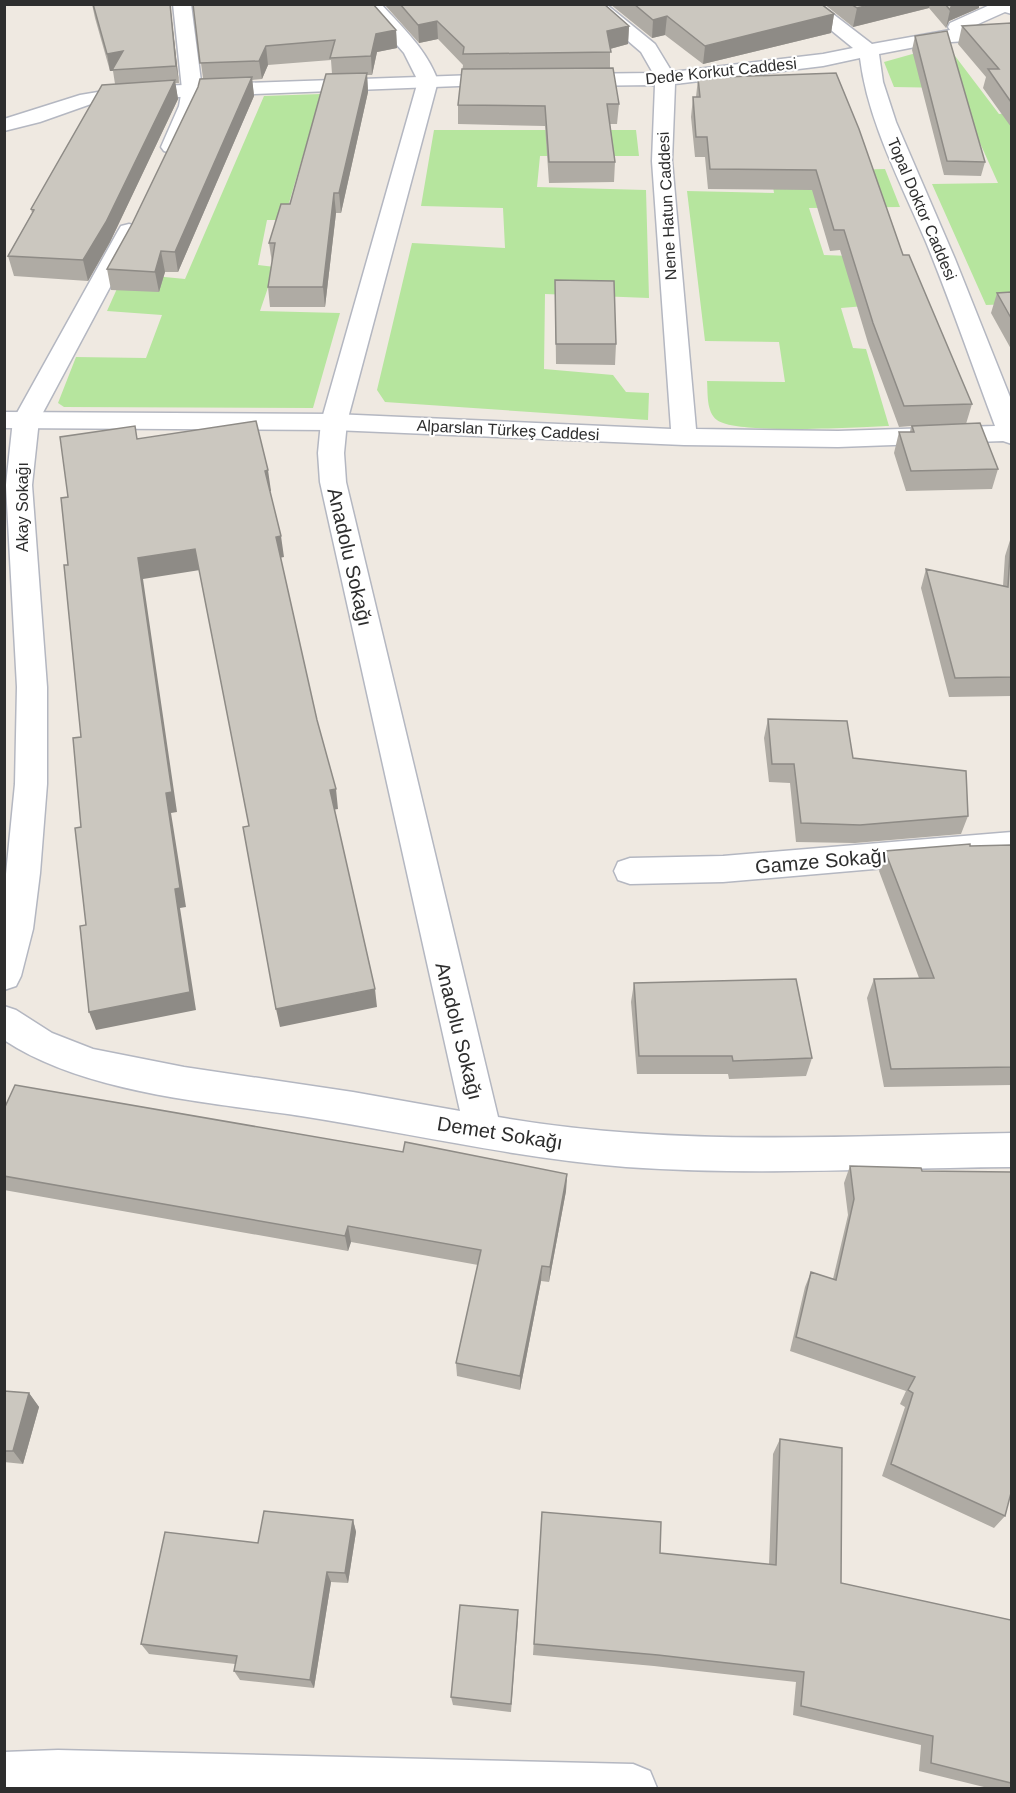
<svg xmlns="http://www.w3.org/2000/svg" width="1016" height="1793" viewBox="0 0 1016 1793" font-family="Arial,sans-serif">
	<style>
		.green { fill: #b6e59e }
		.lines { fill: none; stroke-linecap: round; stroke-linejoin: round }
		.minor-casing { stroke: #b4b7c1; stroke-width: 3 }
		.tertiary-casing { stroke: #b4b7c1; stroke-width: 3 }
		.minor { fill: #fff; fill-rule: evenodd }
		.tertiary { fill: #fff; fill-rule: evenodd }
		.wall { fill: #afaba4 }
		.shaded-wall { fill: #8e8b86 }
		.building { fill: #cbc7bf; stroke: #8e8b86; stroke-width: 1.5 }
		.labels { text-anchor: middle; dominant-baseline: central; stroke-width: 4.5; stroke-linejoin: round; paint-order: stroke }
		.far-street-label { font-size: 16px; fill: #2e2e2e; stroke: #fff }
		.street-label { font-size: 20px; fill: #2e2e2e; stroke: #fff }
	</style>
	<rect width="100%" height="100%" fill="#efe9e1"/>
	<!-- green -->
	<path class="green" d="M949 48 999 114 1011 113V304L986 305 932 184 998 183 971 123 951 88 894 87 884 62 916 53Z
		M321 94 284 220H267L258 265 275 267 260 311 340 313 313 408 64 407 58 403 76 357 146 358 162 315 107 311 124 273 185 279 264 96Z
		M434 130H636L639 156H540L537 187 646 190 649 298 545 294 544 369 613 375 626 392 649 393 648 420 385 402 377 390 412 243 505 248 503 208 421 206Z
		M769 161 804 171 885 169 900 207 809 208 824 255 850 256 865 306 841 308 853 348 866 349 889 426C858 427 736 435 717 420 706 412 708 393 707 381L785 382 779 342 705 341 687 191 774 193Z"/>
	<g class="lines">
		<!-- minor casing -->
		<g class="minor-casing">
			<path id="minor" d="M173 4H191L202 89 199 106 181 147 178 151 171 153 164 151 161 147 179 106 182 89Z
				M361 4H381C403 28 427 50 438 81L347 422 344 453 346 482 498 1117C667 1147 840 1136 1012 1133V1167C883 1168 754 1176 626 1167 516 1158 409 1133 301 1116 207 1102 84 1093 4 1040V1006L16 1010 52 1033 93 1049 184 1067 353 1092 460 1111 320 482 318 453 321 422 418 81 404 53Z
				M129 224 137 226 140 231 39 420 32 485 47 687V784L40 873 33 929 21 976 16 986 4 990V894L15 784 17 687 6 485 13 420 118 231 121 226Z
				M1012 832V857L723 882 630 884 618 880 614 871 618 862 630 858 723 856Z
				M58 1750 633 1764 650 1771 657 1788H4V1752Z"/>
		</g>
		<!-- tertiary casing -->
		<g class="tertiary-casing">
			<path id="tertiary" d="M585 4H606L655 44 672 72 823 54 853 48 799 4H820L872 44 950 30 948 27 950 23 992 4H1012V14L1005 12 967 29 1012 26V38L936 43 879 54 883 82 896 122 955 259 1012 402V444L1003 441 838 447 684 445 334 430 4 428V412L334 414 671 429 652 161 655 85 571 86 564 84 561 80 564 76 571 74 653 73 641 52ZM860 58C868 122 901 183 926 242 951 303 972 365 995 426L838 431 696 429 672 161 675 84 823 66Z
				M505 74 512 76 515 80 512 84 128 99 91 104 40 122 4 131V119L80 95 128 87Z"/>
		</g>
		<!-- minor -->
		<use href="#minor" class="minor"/>
		<!-- tertiary -->
		<use href="#tertiary" class="tertiary"/>
	</g>
	<!-- wall -->
	<path class="wall" d="M92 4H170L179 83H175L178 99 110 242 88 281 14 276 8 256 32 213 31 209 115 84 113 71H110L95 18Z
		M193 4 396 30 397 48 377 52 372 75H367L368 92 341 213H336L325 307H270L268 287 272 263 269 243 290 204 332 74 331 60 268 65 262 79 252 80 254 96 178 272H165L159 292 111 290 107 269 132 224 203 78Z
		M384 4H604L629 26 628 44 610 49V68L619 104 617 124H610L615 162 614 182 549 183 545 126 458 124V105L463 65 438 39 419 43Z
		M610 4H821L834 14 831 33 703 64 665 35 652 38Z
		M824 4H979V8L949 21 946 28 929 8 853 27Z
		M1011 23V127L983 88 986 77 958 44 962 26Z
		M915 36 985 162 981 176 944 175 912 50Z
		M836 73 903 255 972 404 966 424 998 469 992 489 906 491 894 453 899 432H910L911 426 899 427 868 343 840 250 830 251 812 190 708 189 705 157H695L691 117 693 97H696L698 78Z
		M555 280 616 344 615 365 556 364Z
		M1011 292V349L991 313 997 293Z
		M1011 537V696L949 697 921 588 926 569 1003 586 1005 556Z
		M768 719 853 758 968 816 961 834 855 843 796 842 790 783 769 782 764 738Z
		M1011 845V1085L884 1087 867 998 874 979 919 978 879 871 885 851Z
		M634 983 812 1058 806 1076 729 1079 728 1074H637L631 1002Z
		M4 1109 403 1152 567 1174 566 1191 549 1282 541 1281 520 1390 457 1376 456 1363 478 1265 351 1242 348 1251 4 1190Z
		M850 1166 1005 1516 994 1528 882 1476 905 1407 900 1404 906 1391 790 1351 805 1287 811 1272 833 1279 848 1215 844 1183Z
		M4 1391 29 1393 39 1407 23 1464 4 1462Z
		M780 1439 841 1583 1011 1620V1788H988L919 1771 921 1745 793 1715 796 1682 654 1666 533 1655 542 1512 660 1553 769 1565 773 1454Z
		M353 1520 356 1532 348 1583 331 1582 314 1688 240 1680 234 1671 235 1664 149 1654 141 1644 258 1543Z
		M518 1620 511 1712 453 1705 451 1697Z"/>
	<!-- shaded-wall -->
	<path class="shaded-wall" d="M170 4 179 83 176 66Z
		M873 4H930L929 8 853 27 857 8Z
		M952 4H979V8L949 21 946 28 950 10Z
		M834 14 831 33 703 64 705 46Z
		M667 16 665 35 652 38 653 20Z
		M437 21 438 39 419 43 418 25Z
		M629 26 628 44 606 50 607 31Z
		M396 30 397 48 377 52 372 75 371 56 376 34Z
		M266 46 268 65 262 79 259 61Z
		M123 51 112 70 113 71H110L107 54Z
		M367 73 368 92 341 213 339 193Z
		M252 77 254 96 178 272 175 252Z
		M175 80 178 99 110 242 88 281 83 260Z
		M334 193 336 213 325 307 323 287Z
		M161 251 165 272 159 292 155 272Z
		M268 470 271 491H268L265 471Z
		M281 536 284 557 279 558 276 537Z
		M195 549 200 570 143 579 177 812 171 813 186 907 180 908 196 1010 96 1030 89 1012 175 889 166 793 138 558Z
		M336 789 338 809 332 810 330 790Z
		M375 989 377 1007 280 1027 276 1009Z
		M567 1174 566 1191 549 1282 550 1267Z
		M348 1226 351 1242 348 1251 345 1236Z
		M542 1266 541 1281 520 1390V1376Z
		M29 1393 39 1407 23 1464 13 1451Z
		M353 1520 356 1532 348 1583 345 1573Z
		M327 1572 331 1582 314 1688 310 1680Z"/>
	<!-- building -->
	<path class="building" d="M93 4H170L176 66 112 70 123 51 107 54Z
		M193 4H373L396 30 376 34 371 56 330 58 335 40 266 46 259 61 200 63Z
		M400 4H604L629 26 607 31 611 52 463 54 464 47 437 21 418 25Z
		M634 4H821L834 14 705 46 667 16 653 20Z
		M851 4H873L857 8Z
		M945 4H952L950 10Z
		M1011 23V102L988 69H999L962 26Z
		M947 31 985 162 947 161 915 36Z
		M613 68 619 104H607L615 162H549L545 106 458 105 462 69Z
		M367 73 339 193H334L323 287H268L275 243H269L281 204H290L326 74Z
		M836 73 859 129 903 255H909L972 404 904 406 873 323 844 230H834L816 170 710 169 707 137H696L693 97H700L698 78Z
		M252 77 175 252 161 251 155 272 107 269 132 224 198 87 200 79Z
		M175 80 106 222 83 260 8 256 34 210 31 209 102 85Z
		M555 280 614 281 616 344H556Z
		M1011 292V318L997 293Z
		M256 421 268 470 265 471 281 536 276 537 317 720 336 789 330 790 375 989 276 1009 243 827 249 826 195 549 138 558 172 792 166 793 180 888 175 889 190 992 89 1012 80 926 86 925 75 828 81 827 73 738 81 737 64 565H68L61 498 68 497 60 437 135 426 137 439Z
		M980 423 998 469 911 471 899 432H914L912 426Z
		M1011 537V677L955 678 926 569 1008 587Z
		M768 719 847 721 853 758 966 771 968 816 860 825 801 823 794 764H772Z
		M970 844V846L1011 845V1067L891 1069 874 979 934 978 885 851Z
		M796 979 812 1058 733 1061 732 1056H639L634 983Z
		M15 1085 403 1152 405 1142 567 1174 550 1267 542 1266 520 1376 456 1363 481 1250 348 1226 345 1236 4 1176V1109Z
		M850 1166 921 1168 922 1171 1011 1172V1493L1005 1516 891 1464 913 1393 908 1390 915 1377 796 1337 811 1272 836 1280 854 1199Z
		M4 1391 29 1393 13 1451H4Z
		M780 1439 842 1448 841 1583 1011 1620V1783L931 1763 933 1736 801 1706 804 1672 658 1655 534 1644 542 1512 661 1522 660 1553 776 1565Z
		M264 1511 353 1520 345 1573 327 1572 310 1680 234 1671 237 1656 141 1644 165 1532 258 1543Z
		M460 1605 518 1610 511 1704 451 1697Z"/>
	<g class="labels">
		<!-- far-street labels -->
		<g class="far-street-label">
			<text transform="translate(721 71) rotate(-6)">Dede Korkut Caddesi</text>
			<text transform="translate(667 206) rotate(-93)">Nene Hatun Caddesi</text>
			<text transform="translate(922 209) rotate(67)">Topal Doktor Caddesi</text>
			<text transform="translate(508 430) rotate(3)">Alparslan Türkeş Caddesi</text>
			<text transform="translate(22 507) rotate(-90)">Akay Sokağı</text>
		</g>
		<!-- street labels -->
		<g class="street-label">
			<text transform="translate(350 557) rotate(77)">Anadolu Sokağı</text>
			<text transform="translate(821 861) rotate(-5)">Gamze Sokağı</text>
			<text transform="translate(459 1031) rotate(76)">Anadolu Sokağı</text>
			<text transform="translate(500 1133) rotate(9)">Demet Sokağı</text>
		</g>
	</g>
	<!-- border -->
	<rect width="1016" height="1793" fill="none" stroke="#2e2e2e" stroke-width="12"/>
</svg>
